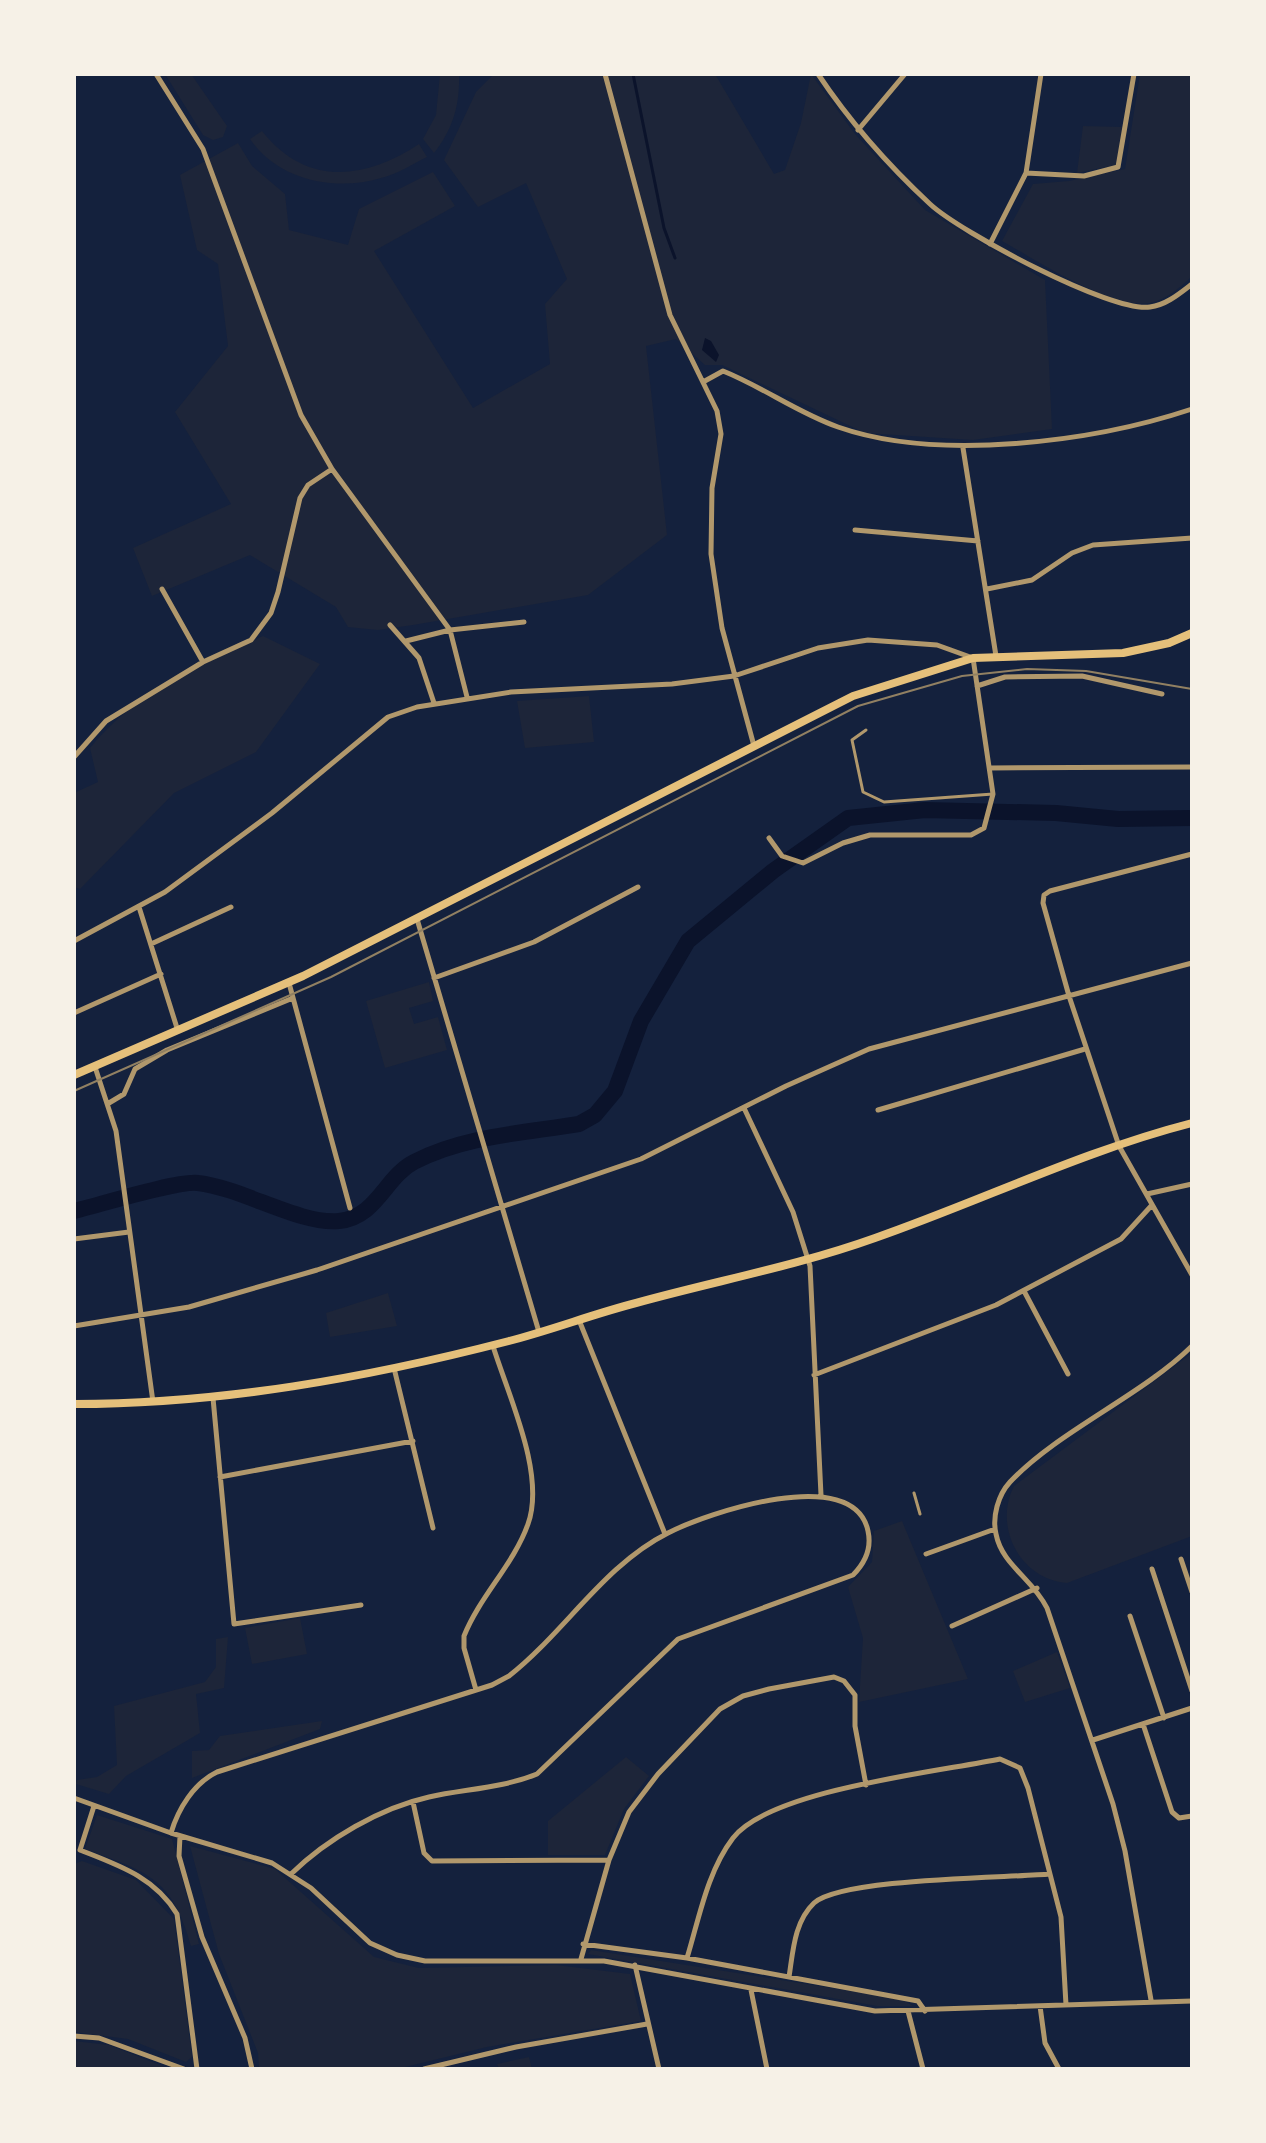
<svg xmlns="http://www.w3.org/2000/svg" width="1266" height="2143" viewBox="0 0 1266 2143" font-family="Montserrat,sans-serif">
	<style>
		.green { fill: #1d2539 }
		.water { fill: #0b132b }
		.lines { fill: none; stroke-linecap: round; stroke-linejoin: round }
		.stream { stroke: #0b132b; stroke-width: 3 }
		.river { stroke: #0b132b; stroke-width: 16 }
		.service { stroke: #b1986c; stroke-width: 3 }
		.minor { stroke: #b1986c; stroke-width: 5 }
		.secondary { stroke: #e5c07b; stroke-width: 8 }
		.tram { stroke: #918062; stroke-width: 2 }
	</style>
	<rect width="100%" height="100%" fill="#14213d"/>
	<!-- green -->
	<path class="green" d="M165 74H191L227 126 223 137 213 140 203 135Z
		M440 74H459C460 105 453 129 434 153L423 139 436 115Z
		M494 74H715L774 174 785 170 801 123 811 74 855 134 925 210 1045 280 1052 429 973 440 865 433 722 365H705L676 339 646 346 667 535 588 595 413 625 378 630 348 627 336 607 250 555 152 596 133 548 231 504 175 412 228 346 218 264 197 250 180 175 238 143 252 166 285 194 289 230 348 245 359 209 433 172 455 206 374 251 473 408 550 364 545 304 567 279 526 183 478 207 444 160 476 92Z
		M1140 74H1192V276C1181 287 1166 300 1150 303 1112 310 1036 260 1002 241L1033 184 1069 181 1125 169Z
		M1083 126 1122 127 1116 165 1077 173Z
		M262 131C306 187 365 180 419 144L427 157C412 164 398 174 381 178 335 192 278 180 250 139Z
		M263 636 320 664 256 752 174 793 80 889 74 887V793L98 782 90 748C135 693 198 664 263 636Z
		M589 696 594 742 525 748 517 701Z
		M429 982 433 1001 409 1008 414 1024 438 1017 447 1050 385 1068 366 1001Z
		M388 1293 397 1326 330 1337 326 1313Z
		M1192 1353V1536L1067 1583C1020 1579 993 1527 1014 1486Z
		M902 1521 968 1679 859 1702 863 1638 848 1587 872 1562 874 1531Z
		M300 1618 307 1654 252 1664 245 1628Z
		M228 1637 224 1688 196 1694 200 1733 126 1776 109 1794 76 1784 77 1780 97 1777 117 1765 114 1706 205 1682 216 1667V1639Z
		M1057 1652 1070 1688 1025 1702 1013 1671Z
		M322 1721 320 1729 192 1778V1751L209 1750 220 1736Z
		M626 1757 649 1776 624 1809 605 1855H548V1821Z
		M97 1815 172 1839 199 1944 191 1946C172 1877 147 1872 85 1849Z
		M190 1846 275 1869 374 1957 419 1968 556 1965 630 1974 641 2021 487 2047 397 2069H259L258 2053 219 1954Z
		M82 1861 136 1880 174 1919 192 2057 186 2062 128 2039 74 2032V1864Z
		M591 1950 901 1999 913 2006H877L588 1954Z
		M74 2041 109 2045 170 2069H74Z
		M529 2057 532 2069H499L497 2064Z"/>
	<!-- water -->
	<path class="water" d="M705 338 711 341 719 355 716 362 702 350Z"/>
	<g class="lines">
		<!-- stream -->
		<path class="stream" d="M633 74 664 228 675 258"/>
		<!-- river -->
		<path class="river" d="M74 1211C99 1205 179 1180 198 1183 242 1188 300 1225 339 1221 377 1217 385 1177 414 1162 464 1136 524 1133 579 1124L595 1115 615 1091 641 1021 688 941 773 871 848 818 925 810 1056 813 1118 819 1192 818"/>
		<!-- service -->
		<path class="service" d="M866 730 852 740 863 792 884 802 993 794
			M914 1493 920 1514"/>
		<!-- minor -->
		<path class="minor" d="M156 74 203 149 301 415 332 469 450 630 467 697
			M605 74 670 315 717 411 721 434 712 488 711 554 722 628 754 746
			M818 74C850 122 888 165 930 204 960 232 1111 313 1150 307 1166 305 1179 294 1192 284
			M858 130 905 74
			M1026 173 1084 176 1118 167 1134 74
			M990 244 1026 173 1041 74
			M703 382 723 371C763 387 798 413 838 427 938 462 1093 442 1192 409
			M963 448 996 656
			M855 530 978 541
			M162 589 203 662
			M987 589 1032 580 1072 553 1093 545 1192 538
			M390 625 419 658 434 703
			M406 641 450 630 524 622
			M977 686 1005 677 1082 676 1162 694
			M74 757 106 721 203 662 251 640 271 613 278 592 300 498 308 485 332 469
			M990 768 1192 767
			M1192 854 1050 891 1044 895 1043 903 1069 996 1119 1146 1192 1275
			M139 907 177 1028
			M417 919 539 1332
			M74 941 165 892 272 813 388 717 417 707 511 692 672 684 734 676 818 648 868 640 937 645 973 658 993 794 984 828 971 835H870L843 843 803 863 782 856 769 838
			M151 944 231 907
			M434 978 534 942 638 887
			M289 983 350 1208
			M74 1013 161 974
			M95 1067 116 1131 153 1402
			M109 1103 124 1094 135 1069 167 1050 293 998
			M744 1108 793 1212 810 1266 821 1495
			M878 1110 1085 1049
			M1147 1194 1192 1184
			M74 1239 129 1232
			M1024 1291 1068 1374
			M579 1320 665 1534
			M74 1326 189 1307 317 1270 641 1159 786 1086 869 1049 1192 963
			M394 1368 433 1528
			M814 1375 996 1305 1121 1239 1152 1205
			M213 1398 234 1624 361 1605
			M220 1477 413 1441
			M926 1554 995 1529
			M1181 1559 1192 1592
			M1152 1569 1192 1691
			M1130 1616 1164 1718
			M952 1626 1037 1588
			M476 1690 464 1648V1636C480 1596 514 1564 528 1524 546 1474 508 1395 493 1346
			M1143 1724 1172 1812 1179 1818 1192 1816
			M1093 1740 1192 1708
			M74 1798 171 1833 272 1863 311 1888 370 1943 397 1955 425 1961H604L875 2011 1192 2001
			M413 1802 424 1853 432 1861 609 1860
			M171 1833C178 1809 194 1783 217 1772L492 1685 509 1676C565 1632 604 1565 668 1533 707 1513 854 1463 868 1531 872 1549 865 1563 853 1575L678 1639 537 1774C503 1788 465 1789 429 1797 380 1808 327 1839 291 1874
			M180 1836 179 1856 202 1937 245 2038 252 2069
			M80 1850C118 1865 155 1877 177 1914L197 2069
			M80 1850 94 1806
			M583 1944 687 1958 918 2001 925 2011
			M687 1958C699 1919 707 1872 733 1838 770 1790 937 1772 1000 1759L1020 1768 1028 1788 1061 1917 1066 2005
			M581 1959 609 1860 629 1812 658 1774 720 1709 743 1696 769 1689 834 1677 844 1681 855 1695V1726L866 1785
			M635 1965 659 2069
			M789 1977C793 1952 794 1922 814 1903 842 1878 1005 1878 1050 1874
			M751 1990 767 2069
			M1151 2000 1125 1851 1113 1804 1047 1608C1032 1578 1002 1565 996 1534 992 1517 998 1495 1010 1482 1058 1431 1141 1396 1192 1346
			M1040 2006 1045 2043 1059 2069
			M908 2011 923 2069
			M74 2036 99 2038 184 2069
			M424 2069 516 2047 647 2024"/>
		<!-- secondary -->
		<path class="secondary" d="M74 1075 303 976 853 696 973 658 1123 653 1169 643 1192 633
			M74 1404C221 1404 366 1378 509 1341 552 1330 593 1314 636 1303 715 1281 797 1266 875 1238 981 1201 1083 1151 1192 1123"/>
		<!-- tram -->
		<path class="tram" d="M74 1091 331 977 858 706 962 676 1027 669 1086 671 1192 689"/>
	</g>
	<!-- border -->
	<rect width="1266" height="2143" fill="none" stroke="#f6f1e7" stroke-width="152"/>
</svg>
